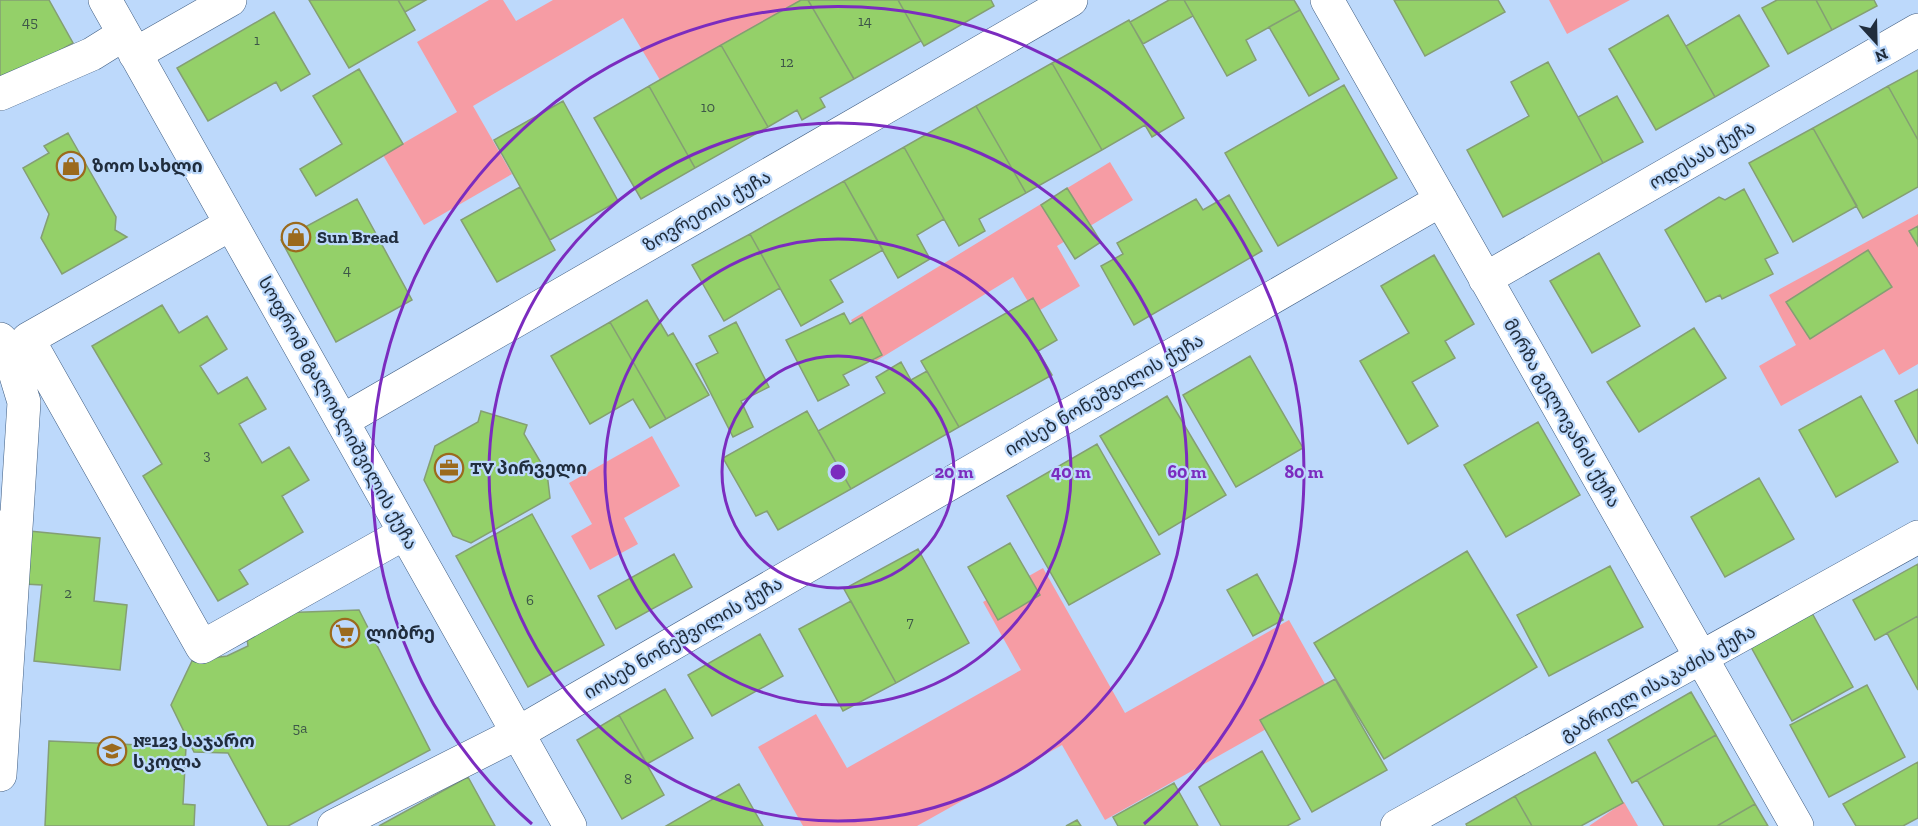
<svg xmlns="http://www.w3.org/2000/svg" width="1918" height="826" viewBox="0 0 1918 826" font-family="'Zilla Slab','Noto Sans Georgian',serif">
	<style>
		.green { fill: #f69ca4 }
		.building { fill: #94d069; stroke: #849f73; stroke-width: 1.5 }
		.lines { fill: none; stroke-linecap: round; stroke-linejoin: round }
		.minor-casing { stroke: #3f5d82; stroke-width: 34 }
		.minor { stroke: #fff; stroke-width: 33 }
		.ring { fill: none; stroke: #7b2cbf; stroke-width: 3 }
		.labels { text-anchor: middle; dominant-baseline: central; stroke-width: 4.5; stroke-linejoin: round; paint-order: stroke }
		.number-label { font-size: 15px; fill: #3d5648 }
		.street-label { font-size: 18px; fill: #202d3d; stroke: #bdd9fb }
		.poi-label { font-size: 18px; font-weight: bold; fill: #202d3d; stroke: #bdd9fb; text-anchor: start }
		.centre { fill: #7b2cbf; stroke: #bdd9fb; stroke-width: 3 }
		.ring-label { font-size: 18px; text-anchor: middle; font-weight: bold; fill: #7b2cbf; stroke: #bdd9fb; stroke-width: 4.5; stroke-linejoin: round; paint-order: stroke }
	</style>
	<rect width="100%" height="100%" fill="#bdd9fb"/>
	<!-- green -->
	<path class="green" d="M489 0H503L516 21 553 0H808L663 85 623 18 473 106 512 174 424 225 383 155 457 112 417 42Z
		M1549 0H1630L1567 34Z
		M1110 162 1133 200 1057 246 1080 286 1035 313 1013 277 876 361 851 320Z
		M1918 214V364L1899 375 1884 349 1781 406 1759 366 1796 345 1769 295Z
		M652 436 680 486 624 518 638 544 590 570 571 536 592 524 569 483Z
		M1043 568 1125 713 1289 620 1330 693 1105 820 1062 745 917 826H803L758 747 816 714 847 768 1021 670 983 602Z
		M1624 802 1638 826H1589Z"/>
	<!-- building -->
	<path class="building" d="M0 0H49L73 43 0 84Z
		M309 0H398L415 30 349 68Z
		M398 0H426L405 12Z
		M801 0H808L854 79 820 98 825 107 802 120 797 110 768 127 721 45Z
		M808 0H898L921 41 854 79Z
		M898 0H991L994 6 924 46Z
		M1169 0H1184L1193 16 1143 44 1130 22Z
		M1184 0H1294L1300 10 1246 40 1256 60 1227 76Z
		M1394 0H1498L1505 12 1425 56Z
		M1777 0H1816L1832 30 1788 54 1762 8Z
		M1816 0H1874L1877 6 1832 30Z
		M1300 10 1339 79 1309 96 1269 27Z
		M274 12 310 74 281 91 276 82 208 121 177 68Z
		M1668 15 1715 97 1656 130 1609 49Z
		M1739 15 1769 66 1715 97 1686 46Z
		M1129 20 1184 118 1152 137 1145 125 1102 150 1052 63Z
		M721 45 768 127 695 168 649 86Z
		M1548 62 1603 163 1503 217 1467 150 1529 116 1511 82Z
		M1052 63 1102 150 1026 193 976 106Z
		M359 69 403 144 316 196 300 169 342 144 313 96Z
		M1918 70V140L1888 86Z
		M1344 85 1397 178 1278 246 1225 153Z
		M649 86 695 168 641 199 594 118Z
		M1888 86 1918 140V187L1863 218 1813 128Z
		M1617 96 1643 142 1603 163 1578 117Z
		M563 101 618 201 550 240 494 140Z
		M976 106 1026 193 979 219 985 231 959 246 904 147Z
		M1813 128 1857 206 1793 242 1749 163Z
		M68 133 116 217 115 230 127 237 62 274 41 238 49 214 23 168 49 153 44 146Z
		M904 147 944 219 917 235 930 259 898 278 844 181Z
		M844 181 883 250 830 280 843 302 801 326 750 234Z
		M520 187 555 250 497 282 461 220Z
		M1067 188 1101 242 1075 259 1041 205Z
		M1744 189 1778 253 1765 259 1773 274 1722 299 1720 295 1706 302 1665 230 1719 197 1725 200Z
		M1229 195 1262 251 1134 325 1101 266 1123 254 1117 243 1196 199 1203 210Z
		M357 199 412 300 336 342 281 240Z
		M1918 226V246L1909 231Z
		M750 234 780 288 724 321 692 265Z
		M1868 250 1892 287 1810 339 1786 302Z
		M1599 253 1640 326 1592 353 1550 281Z
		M1434 255 1474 324 1445 341 1455 358 1412 382 1438 426 1408 444 1360 361 1409 333 1381 286Z
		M1033 298 1057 340 1038 351 1052 375 959 427 921 361Z
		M647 300 668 336 673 333 709 395 666 419 610 322Z
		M162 305 179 333 207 316 227 349 200 366 218 394 247 377 266 409 239 424 262 463 289 447 309 480 282 496 303 532 239 570 248 584 218 601 143 476 162 464 92 346Z
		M844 313 850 324 862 317 882 355 843 375 849 385 818 401 786 340Z
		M610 322 666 419 650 428 633 399 590 424 551 356Z
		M736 322 769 387 741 401 753 427 733 437 696 364 718 353 709 336Z
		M1694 328 1726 378 1639 432 1607 382Z
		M1250 356 1303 448 1236 487 1183 395Z
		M901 362 911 380 927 371 959 427 851 489 818 431 885 393 876 377Z
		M1918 389V444L1895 401Z
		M1167 396 1226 495 1159 535 1100 436Z
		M1861 396 1898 462 1836 497 1799 430Z
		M481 411 527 425 524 434 547 473 550 498 471 543 453 536 424 480 435 446 478 422Z
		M807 411 851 489 778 530 767 511 756 516 723 458Z
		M1538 422 1580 495 1506 537 1464 465Z
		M1097 444 1160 554 1069 605 1007 496Z
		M1759 478 1794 539 1725 577 1691 517Z
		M532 514 604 645 528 687 456 556Z
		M29 531 100 538 94 601 127 605 120 670 34 661 42 585 24 584Z
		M1010 543 1040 595 998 620 968 567Z
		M918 549 969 643 896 683 844 589Z
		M1467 551 1537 667 1384 759 1314 643Z
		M674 554 692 587 616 629 598 596Z
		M1918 564V616L1875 640 1853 600Z
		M1610 566 1643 627 1549 676 1517 615Z
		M1257 574 1283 620 1253 636 1227 590Z
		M851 601 896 683 843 711 799 629Z
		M359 610 430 750 288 826H268L228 753 194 752 171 705 192 661 227 656 248 646 246 631 279 613Z
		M1812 613 1853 687 1792 721 1751 647Z
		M1918 616V690L1887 633Z
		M760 634 783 676 712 716 688 675Z
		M1335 679 1387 770 1312 812 1260 720Z
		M1867 685 1905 757 1829 797 1790 725Z
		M665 689 693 738 647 764 619 715Z
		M1691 692 1716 735 1632 783 1608 740Z
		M619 715 664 795 622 819 577 740Z
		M1716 735 1755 804 1717 826H1664L1637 780Z
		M49 741 186 747 183 804 195 805 194 826H45Z
		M1262 751 1300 819 1287 826H1221L1199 787Z
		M1595 752 1623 803 1581 826H1532L1515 796Z
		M1918 762V818L1903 826H1856L1843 804Z
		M468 777 495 826H379Z
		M1174 783 1198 826H1118L1113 817Z
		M739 784 763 826H666Z
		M1515 796 1532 826H1467L1466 824Z
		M1755 804 1768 826H1717Z
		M1077 820 1081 826H1066Z"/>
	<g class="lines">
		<!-- minor casing -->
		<g class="minor-casing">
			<path id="minor" d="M105 0 570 826
				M1327 0 1797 826
				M135 54 230 0
				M0 94 92 54 124 34
				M231 224 28 339 202 647 405 533
				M1485 279 1918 30
				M0 339 7 346 24 402 16 528
				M342 421 1071 0
				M0 527 16 528 0 775
				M334 826 518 733 1441 200
				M1397 826 1918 537"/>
		</g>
		<!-- minor -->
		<use href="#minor" class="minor"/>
	</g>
	<!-- distance rings -->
	<g class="ring">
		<circle cx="838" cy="472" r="116"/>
		<circle cx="838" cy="472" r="233"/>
		<circle cx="838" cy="472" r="349"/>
		<path d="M532 824A466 466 0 1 1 1144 824"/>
	</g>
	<!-- icons -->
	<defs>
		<g id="shop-ring" transform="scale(1.5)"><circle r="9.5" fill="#bdd9fb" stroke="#9b6a1d" stroke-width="1.5"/><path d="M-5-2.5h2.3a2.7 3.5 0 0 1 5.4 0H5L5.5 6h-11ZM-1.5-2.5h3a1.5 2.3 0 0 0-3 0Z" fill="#9b6a1d"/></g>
		<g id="office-ring" transform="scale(1.5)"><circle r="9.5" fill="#bdd9fb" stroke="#9b6a1d" stroke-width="1.5"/><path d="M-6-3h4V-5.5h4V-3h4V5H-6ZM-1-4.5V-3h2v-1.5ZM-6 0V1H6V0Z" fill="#9b6a1d"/></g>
		<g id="supermarket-ring" transform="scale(1.5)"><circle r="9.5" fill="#bdd9fb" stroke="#9b6a1d" stroke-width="1.5"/><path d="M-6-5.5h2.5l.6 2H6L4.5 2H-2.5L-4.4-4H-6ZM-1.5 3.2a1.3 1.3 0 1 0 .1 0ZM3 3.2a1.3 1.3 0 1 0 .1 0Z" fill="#9b6a1d"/></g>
		<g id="school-ring" transform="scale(1.5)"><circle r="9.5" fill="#bdd9fb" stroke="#9b6a1d" stroke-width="1.5"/><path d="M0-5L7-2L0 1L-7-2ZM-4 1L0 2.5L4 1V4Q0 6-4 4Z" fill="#9b6a1d"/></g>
	</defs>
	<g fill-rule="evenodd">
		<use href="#shop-ring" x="71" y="166"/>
		<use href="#shop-ring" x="296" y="237"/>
		<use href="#office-ring" x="449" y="468"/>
		<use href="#supermarket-ring" x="345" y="633"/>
		<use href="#school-ring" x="112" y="751"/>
	</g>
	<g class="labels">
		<!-- number labels -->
		<g class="number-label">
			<text x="865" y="21">14</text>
			<text x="30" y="22">45</text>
			<text x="257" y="40">1</text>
			<text x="787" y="62">12</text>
			<text x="708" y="107">10</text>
			<text x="347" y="270">4</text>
			<text x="207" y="455">3</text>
			<text x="68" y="593">2</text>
			<text x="530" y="600">6</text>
			<text x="910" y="622">7</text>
			<text x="300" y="728">5a</text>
			<text x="628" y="779">8</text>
		</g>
		<!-- street labels -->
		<g class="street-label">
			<text transform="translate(1702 155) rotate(-30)">ოდესას ქუჩა</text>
			<text transform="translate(707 211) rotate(-30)">ზოვრეთის ქუჩა</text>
			<text transform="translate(1104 395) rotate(-30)">იოსებ ნონეშვილის ქუჩა</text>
			<text transform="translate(338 413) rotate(61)">სოფრომ მგალობლიშვილის ქუჩა</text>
			<text transform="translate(1562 413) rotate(60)">მირზა გელოვანის ქუჩა</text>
			<text transform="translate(683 638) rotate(-30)">იოსებ ნონეშვილის ქუჩა</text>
			<text transform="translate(1658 683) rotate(-29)">გაბრიელ ისაკაძის ქუჩა</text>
		</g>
		<!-- poi labels -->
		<g class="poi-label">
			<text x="92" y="166">ზოო სახლი</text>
			<text x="317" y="237">Sun Bread</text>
			<text x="470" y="468">TV პირველი</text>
			<text x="366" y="633">ლიბრე</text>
			<text x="133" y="741">№123 საჯარო<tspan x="133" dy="21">სკოლა</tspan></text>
		</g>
	</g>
	<circle cx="838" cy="472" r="9" class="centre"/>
	<g class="ring-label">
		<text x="954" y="478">20 m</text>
		<text x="1071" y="478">40 m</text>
		<text x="1187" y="478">60 m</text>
		<text x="1304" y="478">80 m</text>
	</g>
	<!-- north arrow -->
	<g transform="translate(1876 42) rotate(158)" stroke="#bdd9fb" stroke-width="4.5" paint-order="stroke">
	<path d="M0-4.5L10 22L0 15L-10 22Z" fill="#202d3d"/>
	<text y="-9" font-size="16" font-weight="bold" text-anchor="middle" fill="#202d3d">N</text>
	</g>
</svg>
